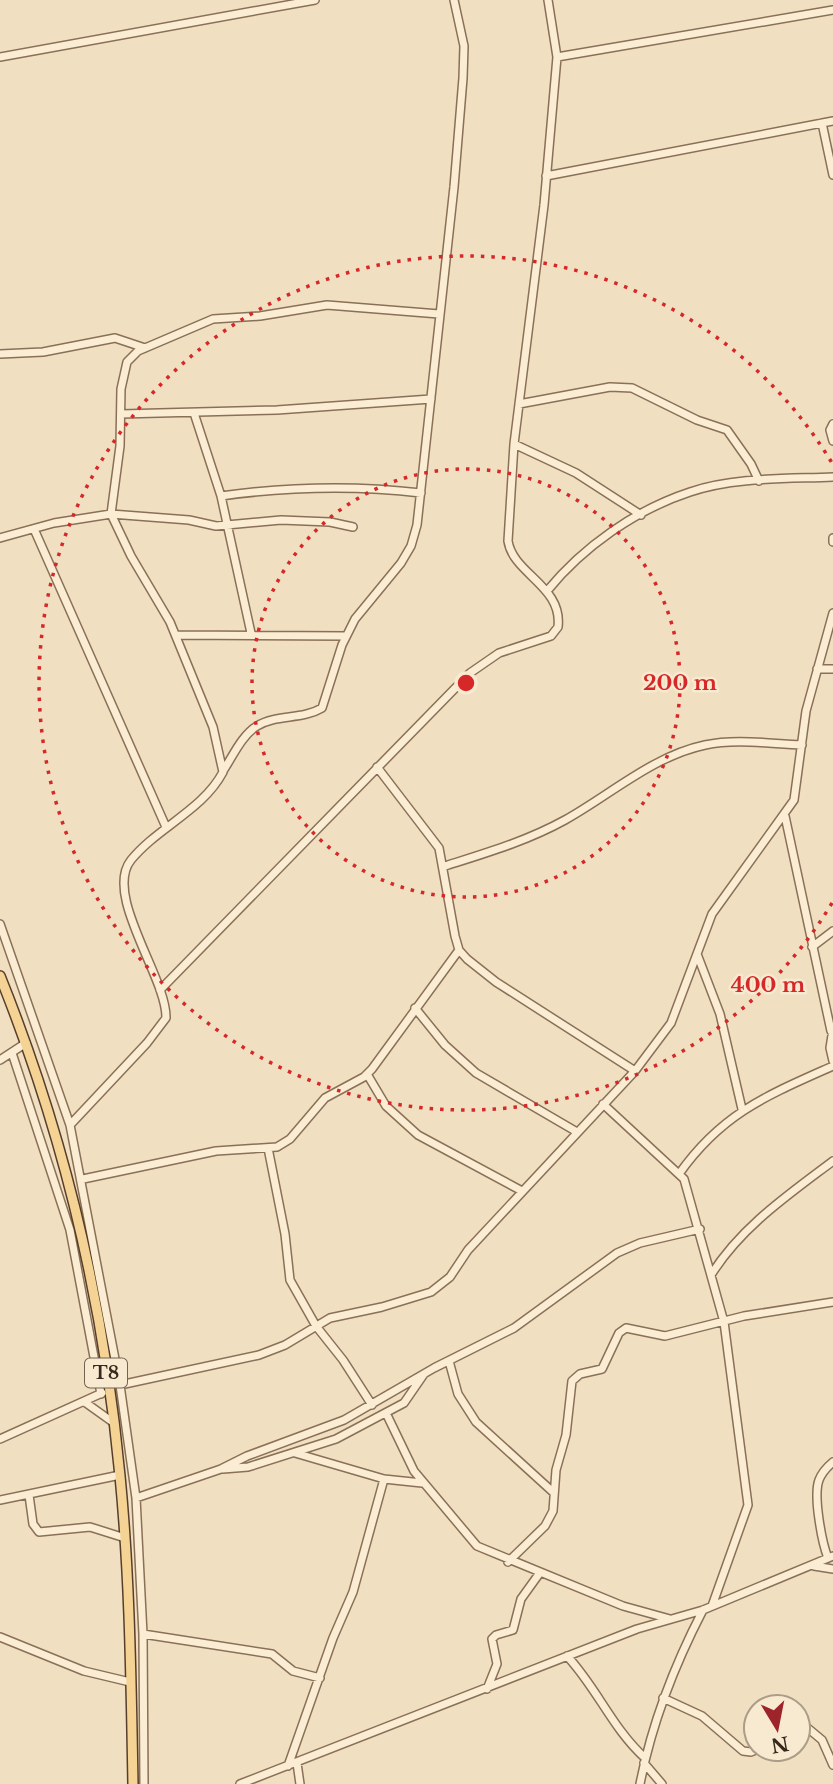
<svg xmlns="http://www.w3.org/2000/svg" width="833" height="1784" viewBox="0 0 833 1784" font-family="'Libre Baskerville',serif">
	<style>
		.lines { fill: none; stroke-linecap: round; stroke-linejoin: round }
		.minor-casing { stroke: #8a7057; stroke-width: 10 }
		.major-casing { stroke: #573e2c; stroke-width: 12 }
		.minor { stroke: #faedd3; stroke-width: 7 }
		.major { stroke: #f5d395; stroke-width: 9 }
		.ring { fill: none; stroke: #d62828; stroke-width: 3.5; stroke-dasharray: 3.5 7 }
		.labels { text-anchor: middle; dominant-baseline: central; stroke-width: 5; stroke-linejoin: round; paint-order: stroke }
		.shield { fill: #f7ead0; stroke: #726352; stroke-width: 2 }
		.shield-label { font-size: 18px; font-weight: bold; fill: #39291c }
		.centre { fill: #d62828; stroke: #f7ead0; stroke-width: 3.5 }
		.ring-label { font-size: 21px; text-anchor: middle; font-weight: bold; fill: #d62828; stroke: #f7ead0; stroke-width: 5; stroke-linejoin: round; paint-order: stroke }
	</style>
	<rect width="100%" height="100%" fill="#f0dfc0"/>
	<g class="lines">
		<!-- minor casing -->
		<g class="minor-casing">
			<path id="minor" d="M0 57 315 0
				M557 57 833 10
				M822 123 833 175
				M546 176 833 121
				M0 354 43 352 115 338 145 348
				M519 404 610 387 632 388 697 420 727 430 751 464 759 481
				M194 413 221 496 251 633
				M121 414 277 410 431 399
				M833 424 830 430 833 441
				M514 444 576 473 641 515
				M221 496C286 487 355 485 421 493
				M34 529 166 827
				M0 538 54 523 111 514 189 520 216 526 281 520 330 522 353 527
				M833 538V542
				M547 591C583 547 635 510 690 492 734 477 787 479 833 477
				M176 635 346 636
				M817 669H833
				M377 767 439 848 455 936 459 950 467 959 496 982 635 1071
				M223 771C233 756 242 735 257 726 276 714 302 720 322 708L342 645 355 619 401 563 411 546 417 525 454 187 463 78 464 46 454 0
				M785 816 831 1031
				M445 866C486 853 527 841 565 820 610 795 653 756 705 745 736 738 771 744 802 745
				M0 924 70 1125 120 1385 136 1498 143 1634 144 1784
				M812 947 833 931
				M697 954 720 1014 742 1109
				M160 990 470 673 499 653 551 636 558 627C563 586 513 574 508 541L514 444 544 205 557 57 548 0
				M415 1008 445 1045 476 1073 577 1132
				M833 1029 830 1048 833 1061
				M12 1053 70 1230 101 1394
				M0 1060 26 1043
				M367 1074 386 1106 418 1135 522 1191
				M603 1104 684 1179 724 1322 748 1505 712 1606
				M70 1125 147 1043 166 1018C167 978 103 895 131 860 158 827 203 810 223 772L213 727 170 622 131 556 111 514 120 446 121 389 127 362 138 351 213 319 260 316 327 305 439 314
				M268 1148 285 1234 290 1280 316 1326 343 1360 372 1405
				M679 1174C722 1113 768 1095 833 1066
				M83 1179 216 1151 277 1147 290 1139 325 1098 364 1077 372 1069 459 950
				M711 1275C741 1227 788 1195 833 1161
				M449 1361 458 1394 476 1422 554 1493
				M120 1385 259 1355 285 1345 330 1318 382 1307 431 1292 450 1277 468 1250 635 1071 671 1023 712 914 794 800 806 711 833 613
				M86 1403 114 1423
				M386 1413 414 1471 477 1546 623 1606 670 1619
				M0 1439 102 1393
				M295 1453 384 1479 422 1483
				M223 1469 248 1467 336 1439 404 1403 424 1374
				M29 1495 33 1524 39 1532 90 1527 125 1538
				M136 1498 221 1469 247 1456 344 1420 434 1368 514 1328 617 1253 640 1243 700 1229
				M0 1500 120 1475
				M828 1558C822 1543 813 1496 819 1480 822 1472 827 1467 833 1462
				M508 1562 545 1526 553 1511 556 1470 566 1435 572 1381 580 1374 602 1369 619 1333 626 1328 665 1336 744 1316 833 1302
				M814 1566 833 1569
				M143 1634 272 1654 293 1671 320 1678
				M0 1637 84 1671 130 1682
				M567 1656C597 1688 612 1728 645 1758
				M487 1689 497 1664 492 1639 496 1635 513 1630 521 1599 539 1574
				M663 1698 702 1716 743 1751 751 1752 758 1749
				M798 1720 822 1740 833 1765
				M297 1763 300 1784
				M644 1763 662 1784
				M288 1766 333 1638 353 1592 384 1479
				M240 1784 637 1629 703 1610 833 1556
				M640 1784C652 1722 674 1666 703 1610"/>
		</g>
		<!-- major casing -->
		<g class="major-casing">
			<path id="major" d="M0 976C64 1135 104 1306 120 1476 130 1578 131 1681 133 1784"/>
		</g>
		<!-- minor -->
		<use href="#minor" class="minor"/>
		<!-- major -->
		<use href="#major" class="major"/>
	</g>
	<!-- distance rings -->
	<g class="ring">
		<circle cx="466" cy="683" r="214"/>
		<path d="M832 903A427 427 0 1 1 832 463"/>
	</g>
	<g class="labels">
		<!-- shield labels -->
		<rect class="shield" x="85" y="1358.5" width="42" height="29" rx="5"/>
		<g class="shield-label">
			<text x="106" y="1373">T8</text>
		</g>
	</g>
	<circle cx="466" cy="683" r="10" class="centre"/>
	<g class="ring-label">
		<text x="680" y="690">200 m</text>
		<text x="768" y="992">400 m</text>
	</g>
	<!-- north arrow -->
	<g transform="translate(777 1728) rotate(170)"><circle r="33" fill="#f7ead0" stroke="#ab9d88" stroke-width="2"/>
	<path d="M0-5L12 26L0 18L-12 26Z" fill="#9c242a"/>
	<text y="-10" font-size="19" font-weight="bold" text-anchor="middle" fill="#39291c">N</text>
	</g>
</svg>
